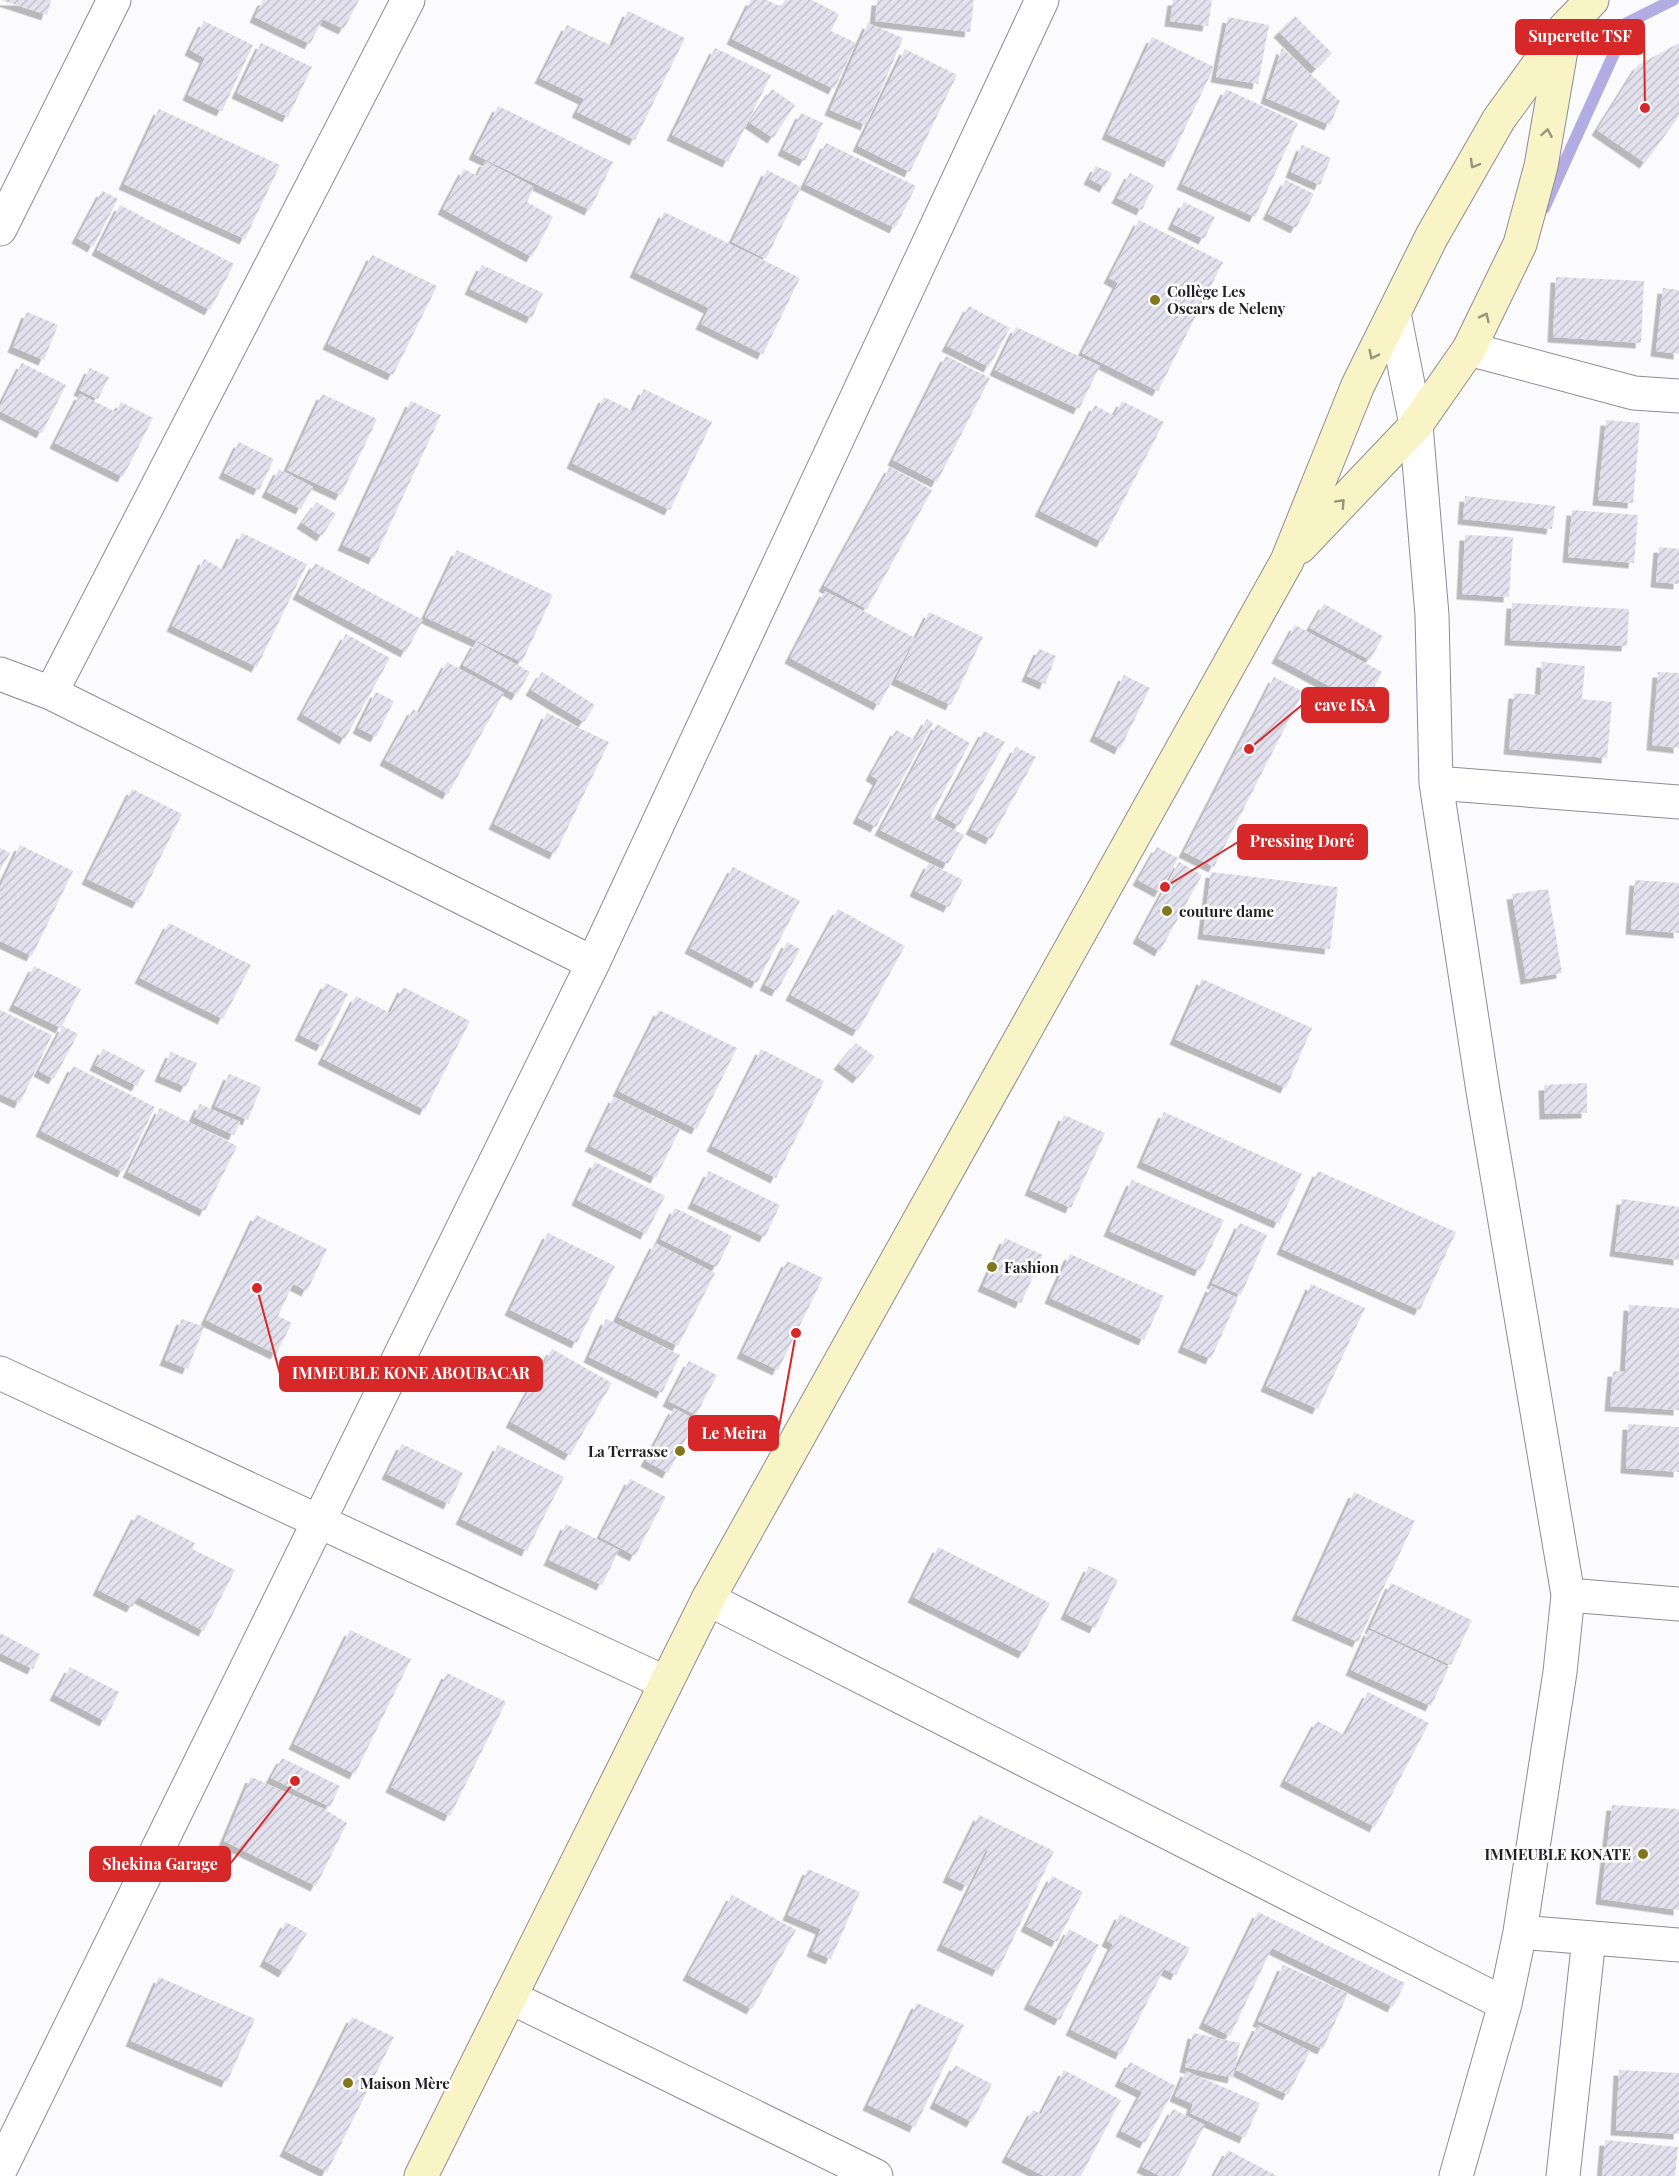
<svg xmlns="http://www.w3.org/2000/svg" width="1679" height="2176" viewBox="0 0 1679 2176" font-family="'Playfair Display',serif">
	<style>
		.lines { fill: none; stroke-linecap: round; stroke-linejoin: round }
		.stream { stroke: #b3ace3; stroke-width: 12 }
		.building { fill: url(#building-hatch); filter: url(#shadow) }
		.minor-casing { stroke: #8d8c97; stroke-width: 35 }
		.secondary-casing { stroke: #8d8c97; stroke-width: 35 }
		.minor { stroke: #fff; stroke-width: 33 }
		.secondary { stroke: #f9f4c6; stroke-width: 33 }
		.oneway { stroke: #97947d }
		.poi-dot { fill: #82771c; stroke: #fff; stroke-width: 2 }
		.labels { text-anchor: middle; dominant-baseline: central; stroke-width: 5; stroke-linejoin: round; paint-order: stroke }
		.poi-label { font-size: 15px; font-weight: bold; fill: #201f24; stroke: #fff; text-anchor: start }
		.leader { fill: none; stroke: #d62828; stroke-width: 2 }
		.callout-dot { fill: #d62828; stroke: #fff; stroke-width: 2 }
		.callout { fill: #d62828; stroke: #d62828; stroke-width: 2 }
		.callout-label { font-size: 16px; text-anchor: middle; font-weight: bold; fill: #fff }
	</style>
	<defs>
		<pattern id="building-hatch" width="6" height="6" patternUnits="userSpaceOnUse" patternTransform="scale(1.5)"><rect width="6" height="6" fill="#e2e1ed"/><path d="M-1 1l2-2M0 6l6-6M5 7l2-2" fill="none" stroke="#c2c1cb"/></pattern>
		<filter id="shadow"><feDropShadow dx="-5.5" dy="5.5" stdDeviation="0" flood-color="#0004"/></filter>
	</defs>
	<rect width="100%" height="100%" fill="#fbfbfe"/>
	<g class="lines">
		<!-- stream -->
		<path class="stream" d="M1621 26 1673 0
			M1544 208 1626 27"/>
	</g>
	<!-- building -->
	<path class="building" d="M1 0H51L47 15Z
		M263 0H359L344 29 323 19 310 44 255 17Z
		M751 0H767L781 7 785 0H812L839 14 831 31 856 43 834 89 732 39Z
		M877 0H974L970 32 875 21Z
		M1173 0H1212L1208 26 1170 21Z
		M628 11 685 38 635 140 577 112 584 99 540 78 567 25 612 46Z
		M1295 16 1332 53 1316 69 1279 32Z
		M1228 17 1269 25 1258 84 1216 77Z
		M204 21 253 45 222 111 188 95 205 58 190 50Z
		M868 23 903 38 866 125 830 110Z
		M1152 37 1214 67 1169 162 1107 134Z
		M261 43 312 67 288 117 237 93Z
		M1679 43V116L1645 163 1597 130 1638 65Z
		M715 48 771 75 728 162 672 135Z
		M1282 48 1340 101 1330 125 1266 98Z
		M905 49 957 75 910 172 858 146Z
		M772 89 795 105 773 138 749 122Z
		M1226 89 1298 123 1255 217 1182 184Z
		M498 106 613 162 590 210 474 154Z
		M159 109 280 165 245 239 124 184Z
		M801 113 823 123 805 161 783 150Z
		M826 143 916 186 895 228 805 184Z
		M1302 145 1331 158 1320 185 1291 172Z
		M485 161 534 187 527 202 553 217 532 257 443 209 464 169 477 176Z
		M1096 166 1112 173 1105 187 1089 179Z
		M767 170 801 187 766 259 732 242Z
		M1130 173 1154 185 1142 210 1117 198Z
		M1286 180 1314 194 1296 228 1268 214Z
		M102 191 118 199 93 247 77 238Z
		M1184 202 1215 217 1204 239 1173 224Z
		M120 205 234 264 210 310 97 250Z
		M664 212 800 278 763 354 701 324 709 308 635 272Z
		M1139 220 1223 262 1158 391 1082 353 1118 283 1109 278Z
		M372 255 437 286 393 375 328 344Z
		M482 265 543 293 532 318 470 289Z
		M1556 277 1644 281 1641 343 1553 337Z
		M1663 288 1679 290V354L1656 351Z
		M969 306 1010 328 989 367 947 346Z
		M27 312 58 325 44 360 13 347Z
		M1016 327 1100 366 1079 409 995 370Z
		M946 356 990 378 937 482 893 460Z
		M22 363 66 385 42 433 0 411V406Z
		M90 368 109 377 98 399 79 390Z
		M644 389 712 422 670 510 572 463 604 397 633 411Z
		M80 394 116 412 121 402 153 418 123 477 55 443Z
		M322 394 377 419 341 495 287 470Z
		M411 401 441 415 374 559 343 545Z
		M1122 401 1164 422 1102 542 1040 511 1095 405 1114 416Z
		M1606 420 1640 423 1633 503 1598 500Z
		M239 442 274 459 259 490 224 473Z
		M890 467 932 490 867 609 824 586Z
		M279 469 313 487 301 509 267 492Z
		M1465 496 1555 506 1552 529 1463 519Z
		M317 502 336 514 322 536 302 523Z
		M1572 510 1638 515 1634 563 1568 557Z
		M242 533 307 564 257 667 172 626 204 559 224 570Z
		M1465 535 1513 537 1509 597 1462 594Z
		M1659 547 1679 549V584L1656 582Z
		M457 550 553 595 522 662 425 617Z
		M315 563 423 620 406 652 298 594Z
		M825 591 915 638 879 705 790 658Z
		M1512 603 1629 609 1627 646 1510 640Z
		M1324 604 1383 636 1370 660 1310 628Z
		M929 612 983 637 951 705 896 679Z
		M1295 625 1382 672 1365 705 1277 658Z
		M346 634 390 658 345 739 302 714Z
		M476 642 530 672 517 695 463 665Z
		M1039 649 1056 656 1045 684 1027 676Z
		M447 662 504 693 448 794 385 760 413 709 419 713Z
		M1542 662 1585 666 1582 699 1612 702 1607 758 1509 749 1514 693 1540 695Z
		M542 672 595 705 584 722 531 690Z
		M1658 672 1679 673V748L1652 745Z
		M1124 675 1150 688 1120 749 1095 736Z
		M1274 677 1303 692 1214 867 1184 852Z
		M376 692 394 701 376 737 358 728Z
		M547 713 609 742 555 854 494 824Z
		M927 719 933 723 876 827 858 818 878 780 871 775 896 730 915 740Z
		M937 724 970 743 930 817 964 835 948 864 880 830Z
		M984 731 1005 742 959 826 939 814Z
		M1016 747 1036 757 991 839 971 829Z
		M132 789 182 814 138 903 87 879Z
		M20 845 73 871 32 956 0 941V887Z
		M1157 847 1178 858 1160 892 1138 880Z
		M0 848 10 853 0 871Z
		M1179 862 1202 875 1160 951 1138 938Z
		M929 863 963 880 949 907 915 891Z
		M733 867 800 901 757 983 690 948Z
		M1211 872 1338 887 1330 949 1203 934Z
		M1635 880 1679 883V933L1631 929Z
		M1548 889 1562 973 1526 979 1512 894Z
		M838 909 905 946 858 1031 791 995Z
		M169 923 251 965 223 1019 140 978Z
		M787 942 800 949 777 991 765 985Z
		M34 966 81 989 61 1028 14 1005Z
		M1202 979 1312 1028 1286 1088 1175 1039Z
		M326 983 348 994 322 1046 300 1035Z
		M403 987 470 1021 425 1110 323 1059 356 996 390 1013Z
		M0 1010 52 1035 20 1103 0 1094Z
		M659 1010 737 1048 697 1129 618 1091Z
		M63 1026 78 1034 54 1079 39 1071Z
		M856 1043 875 1057 858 1078 839 1064Z
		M103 1049 145 1070 137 1086 95 1065Z
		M761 1049 824 1081 776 1178 712 1146Z
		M171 1052 197 1063 186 1087 160 1076Z
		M73 1066 155 1107 123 1172 41 1131Z
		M229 1074 261 1087 248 1120 215 1106Z
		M1587 1083V1113L1545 1114 1544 1085Z
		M614 1097 680 1129 656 1178 590 1146Z
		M200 1104 240 1122 234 1135 194 1117Z
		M160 1108 237 1146 205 1211 128 1172Z
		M1164 1112 1302 1174 1279 1223 1142 1162Z
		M1064 1115 1105 1133 1071 1208 1030 1190Z
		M595 1162 665 1196 646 1234 577 1200Z
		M709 1171 780 1205 765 1237 693 1203Z
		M1318 1171 1456 1232 1420 1310 1282 1249Z
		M1132 1180 1224 1220 1200 1271 1109 1231Z
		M1622 1199 1679 1207V1260L1615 1251Z
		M675 1208 732 1236 717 1267 660 1239Z
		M256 1215 327 1249 307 1291 293 1284 278 1316 292 1323 276 1354 206 1320Z
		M1240 1223 1267 1235 1241 1295 1212 1283Z
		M548 1233 615 1266 577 1343 510 1310Z
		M1005 1238 1043 1255 1021 1303 983 1286Z
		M655 1243 715 1273 678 1346 618 1317Z
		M1070 1254 1164 1296 1144 1340 1050 1298Z
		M787 1261 823 1278 778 1370 742 1353Z
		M1311 1284 1365 1308 1318 1409 1266 1386Z
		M1211 1286 1238 1298 1211 1359 1183 1347Z
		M1629 1305 1679 1308V1410L1610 1406 1613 1371 1625 1372Z
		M182 1319 204 1327 188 1369 165 1360Z
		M606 1319 680 1355 662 1393 589 1357Z
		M552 1349 612 1383 570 1455 511 1422Z
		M689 1361 717 1375 696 1415 668 1401Z
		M674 1408 696 1420 668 1473 646 1461Z
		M1628 1424 1679 1427V1472L1626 1468Z
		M402 1444 463 1473 449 1504 387 1474Z
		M498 1445 564 1477 527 1551 461 1519Z
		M630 1479 666 1497 635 1556 600 1537Z
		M1354 1492 1415 1521 1358 1642 1297 1615Z
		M137 1514 195 1543 192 1549 235 1570 204 1631 138 1597 132 1607 98 1590Z
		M566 1524 619 1550 602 1585 549 1560Z
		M938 1547 1050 1603 1024 1653 913 1597Z
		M1089 1566 1118 1580 1095 1628 1066 1614Z
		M1391 1583 1472 1620 1451 1665 1370 1628Z
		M350 1630 411 1659 355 1774 294 1744Z
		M1369 1630 1449 1667 1431 1706 1351 1670Z
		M0 1633 40 1654 33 1669 0 1653Z
		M70 1667 119 1692 105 1721 55 1695Z
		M447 1673 506 1702 450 1816 391 1787Z
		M1368 1692 1429 1723 1375 1827 1285 1781 1317 1721 1345 1735Z
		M282 1758 340 1786 330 1807 271 1778Z
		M251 1777 324 1809 347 1823 316 1886 224 1841Z
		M1612 1805 1679 1809V1910L1601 1899Z
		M979 1815 1054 1851 998 1971 942 1945 988 1851 986 1850 967 1886 948 1877Z
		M808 1869 860 1892 831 1959 812 1951 821 1929 788 1915Z
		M1052 1876 1083 1892 1057 1942 1026 1926Z
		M732 1895 796 1930 752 2009 688 1975Z
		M1258 1912 1405 1983 1393 2007 1272 1948 1230 2036 1204 2023Z
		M1120 1914 1190 1948 1176 1975 1164 1969 1121 2054 1071 2030 1113 1944 1107 1941Z
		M286 1922 307 1933 284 1972 265 1961Z
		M1069 1929 1099 1945 1060 2020 1029 2004Z
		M1283 1965 1348 1993 1323 2049 1258 2021Z
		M159 1977 255 2019 227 2082 131 2041Z
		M917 2003 964 2025 915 2127 868 2105Z
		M352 2017 394 2037 327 2172 285 2151Z
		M1258 2025 1310 2051 1288 2095 1236 2070Z
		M1193 2033 1240 2043 1233 2078 1185 2067Z
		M1130 2062 1176 2086 1145 2143 1121 2131 1142 2092 1120 2081Z
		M955 2065 992 2084 972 2122 935 2103Z
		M1064 2070 1121 2100 1081 2176H1044L1007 2157 1033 2110 1041 2114Z
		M1619 2070 1679 2073V2134L1616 2130Z
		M1186 2071 1260 2103 1245 2138 1190 2113 1193 2104 1175 2096Z
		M1173 2109 1205 2125 1179 2176H1160L1142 2167Z
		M1605 2140 1678 2147 1675 2176H1602Z
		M1228 2150 1277 2176H1214Z"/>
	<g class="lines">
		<!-- minor casing -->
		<g class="minor-casing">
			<path id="minor" d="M0 229 114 0
				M1394 313 1416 425 1432 615 1436 783 1483 1091 1568 1595 1560 1672 1520 1932 1505 2004 1456 2176
				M1469 349 1634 393 1679 396
				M0 674 51 693 593 963
				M51 693 408 0
				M1436 783 1679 802
				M0 1373 666 1683
				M1568 1595 1679 1604
				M708 1599 1505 2004
				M1520 1932 1679 1945
				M510 1997 876 2176
				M0 2170 593 963 1042 0
				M1563 2176 1589 1938"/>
		</g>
		<!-- secondary casing -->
		<g class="secondary-casing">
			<path id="secondary" d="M1300 547 1416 425 1469 349 1520 244 1541 166 1564 33
				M421 2176 708 1599 1287 561 1358 385 1432 236 1499 119 1565 28 1592 0"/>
		</g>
		<!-- minor -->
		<use href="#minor" class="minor"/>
		<!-- secondary -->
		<use href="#secondary" class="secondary"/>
	</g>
	<!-- one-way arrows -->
	<defs><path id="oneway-chevron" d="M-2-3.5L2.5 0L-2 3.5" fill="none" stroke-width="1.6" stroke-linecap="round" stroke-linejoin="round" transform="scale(1.5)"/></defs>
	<g class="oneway">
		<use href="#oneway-chevron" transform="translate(1547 133) rotate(-80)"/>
		<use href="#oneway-chevron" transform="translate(1474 164) rotate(120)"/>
		<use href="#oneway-chevron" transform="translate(1485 317) rotate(-64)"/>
		<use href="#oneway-chevron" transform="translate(1373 355) rotate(116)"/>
		<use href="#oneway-chevron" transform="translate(1341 503) rotate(-47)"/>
	</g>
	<!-- markers -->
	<g class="poi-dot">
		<circle cx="1155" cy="300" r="6"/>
		<circle cx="1167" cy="911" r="6"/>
		<circle cx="992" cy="1267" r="6"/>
		<circle cx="680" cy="1451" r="6"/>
		<circle cx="1643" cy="1854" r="6"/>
		<circle cx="348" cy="2083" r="6"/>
	</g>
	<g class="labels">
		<!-- poi labels -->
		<g class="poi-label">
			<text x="1167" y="291">Collège Les<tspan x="1167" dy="17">Oscars de Neleny</tspan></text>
			<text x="1179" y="911">couture dame</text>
			<text x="1004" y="1267">Fashion</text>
			<text x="668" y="1451" text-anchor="end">La Terrasse</text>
			<text x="1631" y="1854" text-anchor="end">IMMEUBLE KONATE</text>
			<text x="360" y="2083">Maison Mère</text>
		</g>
	</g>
	<!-- callouts -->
	<path class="leader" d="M1645 108L1644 37M1249 749L1302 705M1165 887L1238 842M257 1288L280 1374M796 1333L778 1433M295 1781L230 1864"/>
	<g class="callout-dot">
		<circle cx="1645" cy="108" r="6"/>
		<circle cx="1249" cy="749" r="6"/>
		<circle cx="1165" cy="887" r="6"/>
		<circle cx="257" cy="1288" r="6"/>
		<circle cx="796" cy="1333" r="6"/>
		<circle cx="295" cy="1781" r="6"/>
	</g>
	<g class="callout">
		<rect x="1516" y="20" width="128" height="34" rx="6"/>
		<rect x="1302" y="688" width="86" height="34" rx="6"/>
		<rect x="1238" y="825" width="129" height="34" rx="6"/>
		<rect x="280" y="1357" width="262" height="34" rx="6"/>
		<rect x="689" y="1416" width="89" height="34" rx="6"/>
		<rect x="90" y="1847" width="140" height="34" rx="6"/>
	</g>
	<g class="callout-label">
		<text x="1580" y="42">Superette TSF</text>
		<text x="1345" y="711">cave ISA</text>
		<text x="1302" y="847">Pressing Doré</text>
		<text x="411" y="1379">IMMEUBLE KONE ABOUBACAR</text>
		<text x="734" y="1439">Le Meira</text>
		<text x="160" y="1870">Shekina Garage</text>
	</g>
</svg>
